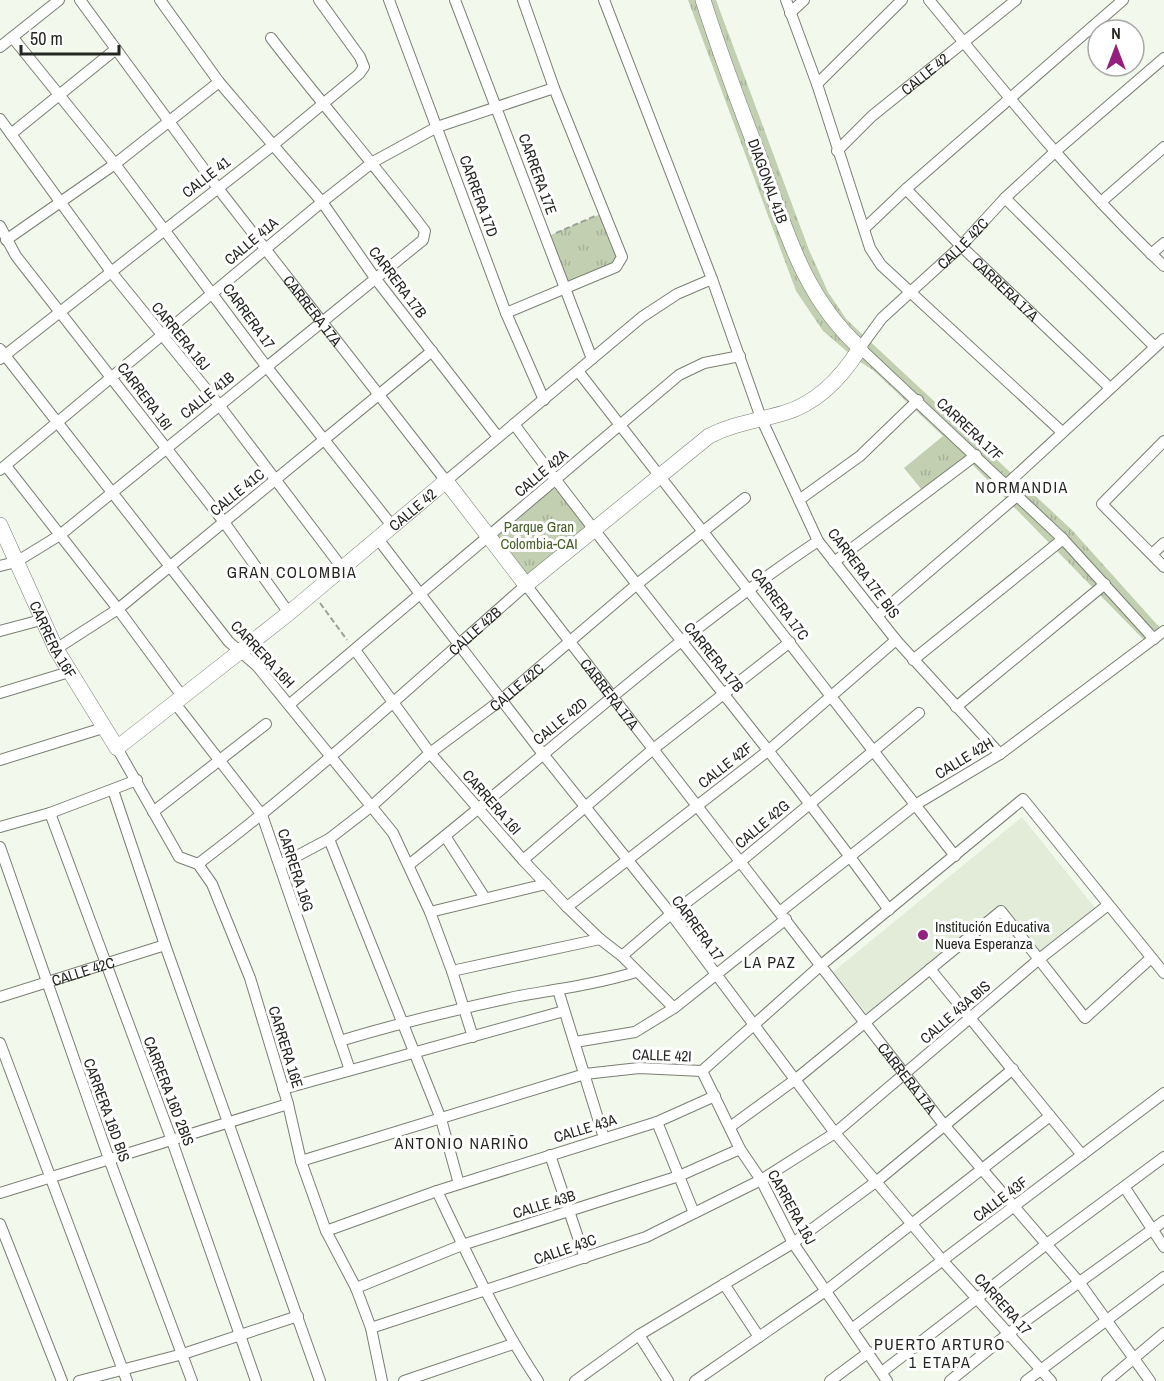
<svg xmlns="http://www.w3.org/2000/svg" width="1164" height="1381" viewBox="0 0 1164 1381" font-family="'Archivo Narrow',sans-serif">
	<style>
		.built { fill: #e3ecd8 }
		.grass { fill: url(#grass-tufts) }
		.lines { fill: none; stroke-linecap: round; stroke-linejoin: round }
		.street-casing { stroke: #7a7f74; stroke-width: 12 }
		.secondary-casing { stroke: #7a7f74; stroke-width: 16 }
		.path { stroke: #9da298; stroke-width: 2; stroke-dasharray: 6 3; stroke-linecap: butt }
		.street { stroke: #fff; stroke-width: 10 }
		.secondary { stroke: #fff; stroke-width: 15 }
		.poi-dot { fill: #931f7e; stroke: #fff; stroke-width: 2 }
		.labels { text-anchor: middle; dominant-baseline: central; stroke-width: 6; stroke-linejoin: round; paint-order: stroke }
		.street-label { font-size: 15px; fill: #252722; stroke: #fff }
		.park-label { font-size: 15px; fill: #4a5f29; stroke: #fff }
		.poi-label { font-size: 15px; fill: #252722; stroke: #fff; text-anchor: start }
		.neighbourhood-label { font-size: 16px; letter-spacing: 1.5px; fill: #252722; stroke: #fff }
	</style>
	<defs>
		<pattern id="grass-tufts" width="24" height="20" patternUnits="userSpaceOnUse" patternTransform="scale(1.5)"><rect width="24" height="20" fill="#c2cfb1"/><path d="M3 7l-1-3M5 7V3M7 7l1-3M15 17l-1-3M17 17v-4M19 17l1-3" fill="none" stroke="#a7b298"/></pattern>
	</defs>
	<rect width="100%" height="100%" fill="#f2f8eb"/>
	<!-- built -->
	<path class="built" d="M1022 817 1096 909 1042 956 1001 910 867 1014 833 972Z"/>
	<!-- grass -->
	<path class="grass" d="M688 0H716L809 250 828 292 847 320 1072 530 1161 629 1145 641 969 461 926 495 904 468 943 436 873 370 857 360 823 331 796 291Z
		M603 213 620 263 565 289 546 237Z
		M555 481 593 530 526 585 488 537Z"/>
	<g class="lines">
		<!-- street casing -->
		<g class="street-casing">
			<g id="street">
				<path id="s1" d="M80 0 217 187 446 481 642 317 677 294 712 279"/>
				<path d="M160 0 219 82 322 202 375 278 498 437"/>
				<path d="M389 0 506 313 544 400"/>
				<path d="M455 0 592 359"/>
				<path d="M604 0 712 279 761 418 818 541 896 640 1000 754"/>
				<path d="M786 0 817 84 870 248 881 265 1062 432"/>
				<path d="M929 0C1004 91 1078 185 1164 266"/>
				<path d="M790 13 804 0"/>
				<path d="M13 38 115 164 266 366 393 527"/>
				<path d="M0 47 59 0"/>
				<path d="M817 84 902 0"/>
				<path d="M0 119 112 273 219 405 343 569"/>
				<path d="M11 134 116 49"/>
				<path id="s2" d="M837 151 872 116 1016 0"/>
				<path id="s3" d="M906 189 961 246 1109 387"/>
				<path d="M1005 198 1154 346"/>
				<path d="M1101 202 1164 147"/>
				<path d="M0 226 16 256 224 522 289 613"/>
				<path d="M865 228 906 189 1123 0"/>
				<path d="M6 240 115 164 219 82"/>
				<path d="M1151 254 1164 243"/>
				<path d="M506 313 616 267 622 257 554 88 523 0"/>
				<path d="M0 349 229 642 257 666 393 833 430 912 452 971 473 1037"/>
				<path d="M0 359 272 146 359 74 364 67 360 57 319 0"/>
				<path d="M578 371 955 856"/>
				<path d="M514 424C635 589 769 744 889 910"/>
				<path d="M1164 441 1102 504 1164 567"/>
				<path d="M6 466 118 609 182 696"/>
				<path d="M0 470 322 202 373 162 437 127 554 88"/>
				<path d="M1007 484 1164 339"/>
				<path d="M799 500 860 456 918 400"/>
				<path d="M378 539 543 754 671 914 835 1133 943 1261 1051 1381"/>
				<path d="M1152 554 1164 543"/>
				<path d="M834 562 976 455"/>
				<path d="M0 566 16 562 60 535 423 240 425 231C375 165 321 103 271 38"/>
				<path d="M877 616 1018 495"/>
				<path d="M0 631 41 620"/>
				<path id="s4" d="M1154 639 1063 539 860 348 882 318 961 246 1005 198 1057 150 1164 58"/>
				<path d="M56 649 118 609 432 351"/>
				<path d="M355 650 430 753 523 860 567 907 600 939 622 956 674 1008"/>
				<path d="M913 660 1063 539"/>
				<path d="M0 693 69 672"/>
				<path d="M174 702 262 815 350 1070"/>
				<path d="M290 704 679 375 704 363 740 356"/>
				<path d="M956 707 1105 584"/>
				<path d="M117 748 179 857 198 864 212 884 250 978 288 1104 301 1161 326 1231 356 1288 371 1328 382 1381"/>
				<path d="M0 760 103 728"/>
				<path d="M113 790 165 945 320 1381"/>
				<path d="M153 812 266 724"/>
				<path d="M50 813 171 1138 256 1381"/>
				<path d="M0 827 50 813 137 780"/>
				<path d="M445 836 485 898"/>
				<path d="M329 839 441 1119 459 1184"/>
				<path d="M0 847 109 1159 192 1381"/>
				<path d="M523 860 652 750 790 642"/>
				<path id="s5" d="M198 864C313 777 418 680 526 585L944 1125 1079 1282 1150 1381"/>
				<path d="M410 864C546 756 674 637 818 541"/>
				<path id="s6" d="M280 865 329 839 373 805 430 753 501 700 636 585 745 498"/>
				<path d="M567 907 769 750 896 640"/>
				<path d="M781 911 915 805 1000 754 1164 631"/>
				<path d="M430 912 546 884"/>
				<path d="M622 956 671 914 740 862 919 713"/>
				<path d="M930 969 1082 1155"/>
				<path d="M452 971 600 939"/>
				<path d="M558 990 604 1138"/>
				<path id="s7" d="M0 997 165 945"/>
				<path d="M340 1041C399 1023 458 1009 519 996 559 989 597 984 636 972"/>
				<path d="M575 1042 635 1032 674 1008 786 919"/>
				<path d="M0 1043 127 1381"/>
				<path d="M702 1071 740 1149 761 1180 793 1243 887 1381"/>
				<path d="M283 1089 564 1011"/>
				<path d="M657 1122 694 1213"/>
				<path d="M730 1127 796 1079 1001 911 1085 1018 1151 958"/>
				<path d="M550 1155 585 1258"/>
				<path d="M301 1161 585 1074 639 1068 702 1071 820 966 1023 799 1164 973"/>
				<path d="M1125 1188 1164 1247"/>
				<path d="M437 1191C468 1256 498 1321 538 1381"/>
				<path d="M0 1193 288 1104"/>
				<path d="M0 1224 62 1381"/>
				<path d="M326 1231 437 1191 657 1122 715 1096"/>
				<path d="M724 1284 759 1337"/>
				<path d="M356 1288 462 1245 679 1176 740 1149"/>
				<path d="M371 1328 646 1237 761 1180 835 1133 1038 960 1108 905"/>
				<path d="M853 1328 1164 1093"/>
				<path d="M639 1335 668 1381"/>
				<path d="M882 1372 1048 1243 1164 1157"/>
				<path d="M79 1381 183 1354 298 1316"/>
				<path d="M404 1381 513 1344"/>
				<path d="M575 1381 639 1335 793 1243 877 1181 1013 1069"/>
				<path d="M695 1381 827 1290 1050 1116"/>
				<path d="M830 1381 869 1352"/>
				<path d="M950 1381 1009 1333 1164 1221"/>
				<path d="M1026 1381 1164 1277"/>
				<path d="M1107 1381 1164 1333"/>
			</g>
		</g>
		<!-- secondary casing -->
		<g class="secondary-casing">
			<g id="secondary">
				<path id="s8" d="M0 525 56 649 117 748 289 613 446 481 526 585 709 436C735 423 757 421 784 413 818 403 842 377 860 348 802 295 785 227 759 156 739 104 720 53 703 0"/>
			</g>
		</g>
		<!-- path -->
		<path class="path" d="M556 233 595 216
			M320 603 347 640"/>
		<!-- street -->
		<use href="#street" class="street"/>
		<!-- secondary -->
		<use href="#secondary" class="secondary"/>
	</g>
	<!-- markers -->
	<circle class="poi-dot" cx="923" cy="935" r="6"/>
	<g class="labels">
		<!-- street labels -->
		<g class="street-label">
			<text stroke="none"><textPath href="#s2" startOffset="117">CALLE 42</textPath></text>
			<text transform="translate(538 174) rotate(70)">CARRERA 17E</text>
			<text transform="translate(206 177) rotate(-38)">CALLE 41</text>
			<text transform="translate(768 181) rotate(70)">DIAGONAL 41B</text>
			<text transform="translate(479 196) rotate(70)">CARRERA 17D</text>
			<text transform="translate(251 241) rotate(-40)">CALLE 41A</text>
			<text stroke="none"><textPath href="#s4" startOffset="561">CALLE 42C</textPath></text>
			<text transform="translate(398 282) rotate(53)">CARRERA 17B</text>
			<text stroke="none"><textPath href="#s3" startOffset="141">CARRERA 17A</textPath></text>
			<text stroke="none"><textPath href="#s1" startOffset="388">CARRERA 17A</textPath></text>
			<text transform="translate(249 316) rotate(54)">CARRERA 17</text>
			<text transform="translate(181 336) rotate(51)">CARRERA 16J</text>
			<text transform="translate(207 395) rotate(-39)">CALLE 41B</text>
			<text transform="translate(145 396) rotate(53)">CARRERA 16I</text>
			<text transform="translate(970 429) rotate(43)">CARRERA 17F</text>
			<text transform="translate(541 473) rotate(-40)">CALLE 42A</text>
			<text transform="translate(237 492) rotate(-39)">CALLE 41C</text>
			<text stroke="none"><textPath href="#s8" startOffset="632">CALLE 42</textPath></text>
			<text transform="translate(864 573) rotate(53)">CARRERA 17E BIS</text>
			<text transform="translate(780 604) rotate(53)">CARRERA 17C</text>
			<text stroke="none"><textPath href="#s5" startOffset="362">CALLE 42B</textPath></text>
			<text stroke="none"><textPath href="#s8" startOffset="126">CARRERA 16F</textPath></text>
			<text transform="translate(263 654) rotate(47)">CARRERA 16H</text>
			<text transform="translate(714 657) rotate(51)">CARRERA 17B</text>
			<text stroke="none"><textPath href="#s6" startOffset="297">CALLE 42C</textPath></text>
			<text stroke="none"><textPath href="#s5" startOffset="568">CARRERA 17A</textPath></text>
			<text transform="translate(560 721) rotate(-39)">CALLE 42D</text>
			<text transform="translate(964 758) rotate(-31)">CALLE 42H</text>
			<text transform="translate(725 765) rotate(-38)">CALLE 42F</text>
			<text transform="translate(492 802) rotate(49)">CARRERA 16I</text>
			<text transform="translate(762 824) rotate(-40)">CALLE 42G</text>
			<text transform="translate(296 870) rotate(72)">CARRERA 16G</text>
			<text transform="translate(698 928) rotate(54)">CARRERA 17</text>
			<text stroke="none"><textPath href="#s7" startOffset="87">CALLE 42C</textPath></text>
			<text transform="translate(955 1012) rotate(-41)">CALLE 43A BIS</text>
			<text transform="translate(286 1047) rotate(73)">CARRERA 16E</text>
			<text transform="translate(662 1055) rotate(2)">CALLE 42I</text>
			<text stroke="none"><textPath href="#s5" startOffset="1054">CARRERA 17A</textPath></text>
			<text transform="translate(169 1091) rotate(69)">CARRERA 16D 2BIS</text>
			<text transform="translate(107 1110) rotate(70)">CARRERA 16D BIS</text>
			<text transform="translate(585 1128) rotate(-17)">CALLE 43A</text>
			<text transform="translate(1000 1199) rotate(-37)">CALLE 43F</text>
			<text transform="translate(544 1204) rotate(-17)">CALLE 43B</text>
			<text transform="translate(792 1207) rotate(61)">CARRERA 16J</text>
			<text transform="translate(565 1249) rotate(-19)">CALLE 43C</text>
			<text transform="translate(1003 1304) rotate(48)">CARRERA 17</text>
		</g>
		<!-- park labels -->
		<g class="park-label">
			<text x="539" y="526">Parque Gran<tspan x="539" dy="17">Colombia-CAI</tspan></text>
		</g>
		<!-- poi labels -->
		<g class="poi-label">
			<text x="935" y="926">Institución Educativa<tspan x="935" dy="17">Nueva Esperanza</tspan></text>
		</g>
		<!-- neighbourhood labels -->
		<g class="neighbourhood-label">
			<text x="1022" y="487">NORMANDIA</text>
			<text x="292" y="572">GRAN COLOMBIA</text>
			<text x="770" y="962">LA PAZ</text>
			<text x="462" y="1143">ANTONIO NARIÑO</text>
			<text x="940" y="1344">PUERTO ARTURO<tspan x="940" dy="18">1 ETAPA</tspan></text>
		</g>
	</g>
	<!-- north arrow -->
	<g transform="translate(1116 48)"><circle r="28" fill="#ffffff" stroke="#a8a9a7" stroke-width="1.5"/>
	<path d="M0-4.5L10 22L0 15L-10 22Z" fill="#931f7e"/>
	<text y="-9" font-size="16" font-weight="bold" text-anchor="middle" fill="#252722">N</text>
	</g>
	<!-- scale -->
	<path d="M21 45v9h98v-9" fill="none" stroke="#252722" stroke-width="3"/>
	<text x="30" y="45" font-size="18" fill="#252722" stroke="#ffffff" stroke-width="4.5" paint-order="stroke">50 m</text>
</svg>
